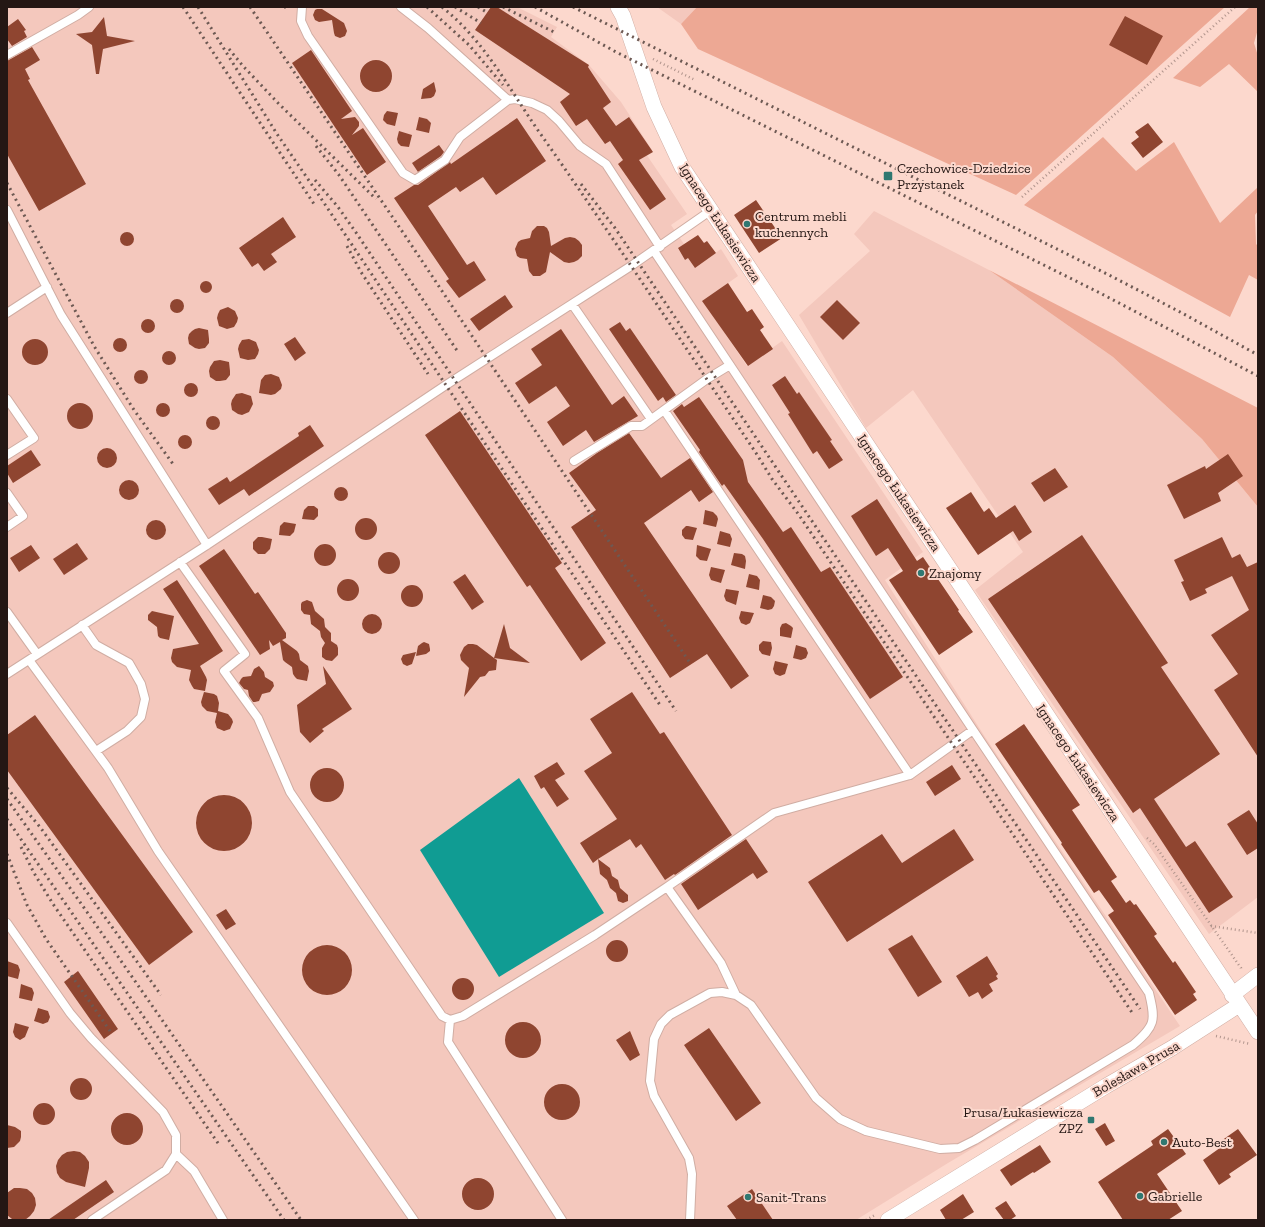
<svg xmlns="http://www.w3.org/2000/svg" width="1265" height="1227" viewBox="0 0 1265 1227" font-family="'Zilla Slab',serif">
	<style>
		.built { fill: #f4c8bd }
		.green { fill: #eda894 }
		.water { fill: #109c93 }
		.building { fill: #8f4530 }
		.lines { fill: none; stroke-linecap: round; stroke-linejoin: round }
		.lane-casing { stroke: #d0ada3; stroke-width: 10 }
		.street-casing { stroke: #d0ada3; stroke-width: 16 }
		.path { stroke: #b0948c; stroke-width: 2.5; stroke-dasharray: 1 3; stroke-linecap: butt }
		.lane { stroke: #fff; stroke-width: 8 }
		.street { stroke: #fff; stroke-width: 15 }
		.rail { stroke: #6d5953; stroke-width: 3; stroke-dasharray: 2 4; stroke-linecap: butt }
		.poi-dot { fill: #307871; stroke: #fcd8cd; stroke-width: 1.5 }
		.labels { text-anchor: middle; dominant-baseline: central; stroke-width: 4; stroke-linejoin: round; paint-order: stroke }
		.poi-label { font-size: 14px; fill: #241714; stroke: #fcd8cd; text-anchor: start }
		.street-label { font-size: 14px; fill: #241714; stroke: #fcd8cd }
	</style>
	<rect width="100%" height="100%" fill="#fcd8cd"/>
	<!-- built -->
	<path class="built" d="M7 7H517L557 27 551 37 589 65 621 102 652 150 646 154 687 214 671 225 684 244 678 249 685 259 688 258 695 267 721 249 738 276 703 301 747 366 782 341 923 552 885 580 985 737 1180 1026 948 1163 856 1220H7Z
		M657 7H697L681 24Z
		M874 211 989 270 1113 357 1202 439 1258 507V897L1209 934 975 590 1023 552 913 390 866 428 799 315 870 251 854 234Z"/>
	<!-- green -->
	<path class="green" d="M697 7H1225L1016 195 698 49 681 24Z
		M1250 7H1258V29L1254 43 1258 56V92L1229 64 1200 87 1173 78Z
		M1103 137 1136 171 1174 142 1220 223 1258 187V211L1255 215 1256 244 1258 246V280L1249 275 1230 317 1024 205Z
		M989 270 1258 408V507L1202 439 1113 357Z"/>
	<!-- water -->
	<path class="water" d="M519 778 604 913 499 977 420 850Z"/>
	<!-- building -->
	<path class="building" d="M491 7H497L589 65 588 67 611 102 603 108 616 126 629 117 653 152 639 160 666 199 650 210 618 164 623 160 610 141 605 144 587 119 576 126 560 102 570 94 475 30Z
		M317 9H322L344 23 347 31 345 36 340 38 335 36 334 33 332 20 319 22 315 20 313 15 315 10Z
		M1125 16 1163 36 1147 65 1109 45Z
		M104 17 107 36 135 41 103 49 99 74H96L92 45 76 34 92 32Z
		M18 19 26 30 24 31 27 37 12 46 7 39V27Z
		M32 47 40 60 25 69 30 79 28 80 86 184 39 211 7 154V61Z
		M311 50 352 111 341 119 355 117 359 122V126L352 135 363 128 386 162 367 175 292 63Z
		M360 76a16 16 0 1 1 32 0a16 16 0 1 1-32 0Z
		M434 82 436 91 434 96 431 98 421 99 423 89Z
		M387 111 398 113 395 126 387 124 383 120 384 115Z
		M419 117 427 119 431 123 429 133 416 130Z
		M517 118 546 161 496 195 483 177 460 192 456 187 428 206 467 265 474 261 486 280 459 298 446 281 449 279 394 198 414 185H418L450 162 451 164Z
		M1148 123 1163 142 1143 158 1131 143 1139 137 1135 132Z
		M399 131 412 135 409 147 401 146 398 143 397 139Z
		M439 145 444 152 441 156 418 172 412 163Z
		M756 200 782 238 759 253 734 215Z
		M283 217 296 237 271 254 277 262 264 271 258 263 252 267 239 248Z
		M537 226H544L547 228 549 232 551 246 565 238 570 237 575 238 579 241 582 245V256L578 260 574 262 569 263 564 262 550 252 546 272 540 276H533L529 271 527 259 520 258 517 256 515 249 518 242 521 240 530 238 532 231Z
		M120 239a7 7 0 1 1 14 0a7 7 0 1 1-14 0Z
		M698 235 704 243 707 241 716 253 695 268 688 258 685 260 678 248Z
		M200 287a6 6 0 1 1 12 0a6 6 0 1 1-12 0Z
		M728 283 747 312 752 309 764 327 760 330 773 349 748 366 702 301Z
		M505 295 513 307 479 331 470 319Z
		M170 306a7 7 0 1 1 14 0a7 7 0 1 1-14 0Z
		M837 300 860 323 843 340 820 317Z
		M228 307 235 311 238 318 237 322 234 327 227 329 219 326 217 318 218 314 220 310Z
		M141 326a7 7 0 1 1 14 0a7 7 0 1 1-14 0Z
		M620 322 626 331 630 328 676 395 666 402 663 397 658 401 609 329Z
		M199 328 208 330 209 339V343L205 348 199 349 195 348 189 344 188 338 189 334 192 331 195 329Z
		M561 329 612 405 624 396 638 416 594 442 586 430 563 446 547 422 570 406 556 386 529 404 515 383 542 365 531 349Z
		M295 337 306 353 295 361 284 344Z
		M113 345a7 7 0 1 1 14 0a7 7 0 1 1-14 0Z
		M249 339 256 342 259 350 258 354 255 359 248 360 240 358 238 349 239 345 242 340Z
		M22 352a13 13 0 1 1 26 0a13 13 0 1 1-26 0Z
		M162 358a7 7 0 1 1 14 0a7 7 0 1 1-14 0Z
		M220 360 229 362 230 371V375L226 380 220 381H216L210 377 209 371 210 367 214 361Z
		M134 377a7 7 0 1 1 14 0a7 7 0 1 1-14 0Z
		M271 374 279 377 282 385 281 389 275 394 271 395 259 393 261 380 265 375Z
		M785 376 797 394 799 392 832 440 830 441 843 460 829 469 817 451 813 454 788 414 790 413 772 385Z
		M184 390a7 7 0 1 1 14 0a7 7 0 1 1-14 0Z
		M242 393 251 396 253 404 249 412 242 415 238 414 232 410 231 404 232 400 236 394Z
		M699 397 743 460 748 482 783 532 791 527 821 572 830 567 903 677 870 699 763 539 724 484 722 486 699 452 700 450 673 411 682 404 684 407Z
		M156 410a7 7 0 1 1 14 0a7 7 0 1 1-14 0Z
		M67 416a13 13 0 1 1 26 0a13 13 0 1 1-26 0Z
		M460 411 562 563 555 568 606 643 581 661 530 585 527 587 425 435Z
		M206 423a7 7 0 1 1 14 0a7 7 0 1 1-14 0Z
		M310 425 324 446 249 496 244 489 219 505 208 489 227 477 230 482 299 436 298 433Z
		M629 433 661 478 690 458 713 492 699 502 691 490 644 523 749 676 731 689 707 654 670 678 571 527 596 510 569 473 597 453Z
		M178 442a7 7 0 1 1 14 0a7 7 0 1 1-14 0Z
		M97 458a10 10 0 1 1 20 0a10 10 0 1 1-20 0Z
		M31 450 41 465 13 483 7 473V466Z
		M1228 454 1243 476 1218 493 1221 501 1184 519 1167 485 1205 466 1206 469Z
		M1055 468 1068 487 1044 502 1031 483Z
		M119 490a10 10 0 1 1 20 0a10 10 0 1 1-20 0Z
		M334 494a7 7 0 1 1 14 0a7 7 0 1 1-14 0Z
		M971 492 984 512 989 508 996 518 1015 505 1032 532 1019 541 1013 531 978 555 946 508Z
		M877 499 917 561 923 557 959 610 958 611 973 632 939 655 889 580 903 571 888 548 876 556 851 516Z
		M308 506H314L318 509V516L314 520 302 519 304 510Z
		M705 510 713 512 717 516 718 519 716 527 703 524Z
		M355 529a11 11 0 1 1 22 0a11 11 0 1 1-22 0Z
		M146 530a10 10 0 1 1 20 0a10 10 0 1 1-20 0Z
		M284 522 296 524 294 532 290 536 279 535 280 526Z
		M686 526H688L697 528 693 540 685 539 682 535V530Z
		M720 531 730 534 732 539 730 547 717 544Z
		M1082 535 1168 663 1161 667 1220 754 1154 799 1186 847 1195 841 1233 897 1209 913 1140 808 1133 813 988 599Z
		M258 537H262L272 539 270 549 265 554H258L253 549V542Z
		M1222 537 1232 558 1240 554 1247 567 1258 562V757L1214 690 1238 674 1211 635 1249 610 1232 576 1205 589 1207 593 1190 601 1181 582 1184 581 1174 560Z
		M77 543 88 559 64 575 53 559Z
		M314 555a11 11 0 1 1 22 0a11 11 0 1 1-22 0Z
		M31 545 40 558 19 572 10 558Z
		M697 545 711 549 707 561 700 560 696 556Z
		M224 549 255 594 258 592 286 633V638L282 640 297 651 299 654 300 660 308 666 309 671 307 681 297 679 295 677 293 674 292 667 285 662 283 660 280 642 273 646 269 640 270 649 260 655 199 566Z
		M378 563a11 11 0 1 1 22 0a11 11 0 1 1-22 0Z
		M734 553 742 554 745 556 746 561 745 569 731 565Z
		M711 567 725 570 721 583 711 580 709 575Z
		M465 574 484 602 472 610 453 582Z
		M749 574 757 576 760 580 759 590 746 587Z
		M337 590a11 11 0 1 1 22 0a11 11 0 1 1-22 0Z
		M177 580 223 651 200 666 206 677 207 680 205 691 194 689 192 686 189 680 191 670 177 667 172 662 171 658 173 649 199 644 163 589Z
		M401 596a11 11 0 1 1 22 0a11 11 0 1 1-22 0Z
		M726 589 739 591 736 605 726 601 724 596Z
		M763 595 771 597 775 601 774 606 772 609 768 610 760 608Z
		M307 600 312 602 315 611 324 619 325 627 331 633V641L337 645 338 648V655L332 661 326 660 322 657V648L325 643 321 637 320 631 311 624 310 615 304 614 301 610V604L302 602Z
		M152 611 174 616 169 640 160 638 158 636 157 627 148 620V615Z
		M741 611 754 613 750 623 746 625 741 623 739 618Z
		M362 624a10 10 0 1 1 20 0a10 10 0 1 1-20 0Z
		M786 623 791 626 793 628 791 638 780 636V628L782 624Z
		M504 624 510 648 530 663 494 658 497 660 496 670 489 671 485 676 480 677 464 697 469 668 461 660 460 655 464 647 468 644H473L477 645 494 658Z
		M763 641 771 642 772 648 770 656 762 654 759 650V645Z
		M424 642 429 644 430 649V651L426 654 416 656 418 646 422 643Z
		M796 645 806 648 808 653 806 658 801 660 793 658Z
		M416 652 412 664 407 666 403 664 401 659 403 655Z
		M775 661 788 664 785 674 780 676 775 674 773 669Z
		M259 666 264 672 265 677 273 682 274 686 270 692 262 694 259 701 255 702H253L249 696 248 690 244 689 239 683 241 679 243 677 251 676 254 669Z
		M323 666 352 709 322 729 324 731 310 743 300 732 297 705 326 684Z
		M204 692 214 694 217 696 219 703 218 711 228 714 232 719 233 722 230 729 224 731 217 728 215 722 217 713 207 711 202 706 201 702Z
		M632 692 660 734 664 732 732 835 675 875 674 874 665 880 641 844 636 848 630 839 598 859 610 868 612 876 618 880 620 888 628 895V901L623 903 618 901 616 893 610 888 607 880 600 874 598 859 593 863 580 843 617 819 584 771 612 753 590 719Z
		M35 715 193 932 149 965 7 770V735Z
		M1024 724 1080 805 1072 810 1117 877 1111 881 1126 903 1130 900 1134 905 1136 904 1157 934 1154 936 1173 963 1175 961 1196 992 1193 994 1197 1000 1175 1015 1108 915 1114 911 1099 890 1094 893 1061 844 1062 843 995 744Z
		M557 762 565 774 555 780 569 799 557 807 544 787 541 789 534 776Z
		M952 765 961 779 935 796 926 782Z
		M310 785a17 17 0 1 1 34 0a17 17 0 1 1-34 0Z
		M196 823a28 28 0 1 1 56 0a28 28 0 1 1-56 0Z
		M1249 810 1258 824V848L1247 855 1227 824Z
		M954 829 974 860 847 942 808 882 882 834 902 863Z
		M746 839 768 872 757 879 753 873 698 910 681 884Z
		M226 909 236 924 226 930 216 915Z
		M912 935 942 982 918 997 888 949Z
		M606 951a11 11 0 1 1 22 0a11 11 0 1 1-22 0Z
		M302 970a25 25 0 1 1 50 0a25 25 0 1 1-50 0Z
		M987 956 998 974 996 976 998 979 989 984 993 991 982 999 978 992 969 997 956 976Z
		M7 961 18 965 20 970 18 979 7 976Z
		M78 971 118 1029 104 1039 64 982Z
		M452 989a11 11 0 1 1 22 0a11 11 0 1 1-22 0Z
		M21 984 32 988 34 993 32 1001 19 998Z
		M38 1008 48 1011 50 1017 48 1022 43 1024 34 1021Z
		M505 1040a18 18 0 1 1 36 0a18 18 0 1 1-36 0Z
		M15 1023 29 1027 25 1037 20 1040 15 1037 13 1032Z
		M709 1028 761 1103 736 1121 684 1045Z
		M630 1031 640 1055 630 1061 616 1040Z
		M70 1089a11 11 0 1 1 22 0a11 11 0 1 1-22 0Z
		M544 1102a18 18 0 1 1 36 0a18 18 0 1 1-36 0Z
		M33 1114a11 11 0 1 1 22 0a11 11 0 1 1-22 0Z
		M111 1129a16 16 0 1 1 32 0a16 16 0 1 1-32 0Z
		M1105 1123 1115 1141 1106 1146 1095 1129Z
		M7 1125 15 1127 21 1131V1137L20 1141 14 1147 7 1148Z
		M1168 1129 1186 1154 1157 1174 1182 1211 1168 1220H1123L1098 1182 1153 1145 1151 1141Z
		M1238 1129 1257 1155 1229 1174 1231 1177 1219 1185 1203 1160 1224 1145 1221 1141Z
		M1040 1145 1051 1162 1034 1173 1033 1172 1011 1186 1000 1170Z
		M74 1151 80 1152 85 1156 89 1162V1168L85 1187 66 1182 60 1178 57 1173 56 1166 58 1160 62 1155 67 1152Z
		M462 1194a16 16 0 1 1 32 0a16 16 0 1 1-32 0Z
		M106 1180 114 1192 73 1220H48Z
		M14 1188H20L27 1189 32 1193 35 1198 36 1205 34 1211 30 1216 25 1220 12 1219 7 1215V1193Z
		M752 1189 773 1220H737L727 1206Z
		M963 1194 974 1212 961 1220H946L940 1210Z
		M1006 1201 1016 1216 1010 1220H1004L995 1208Z"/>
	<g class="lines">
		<!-- lane casing -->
		<g class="lane-casing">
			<path id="lane" d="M302 7 301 21 308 36 403 173 415 180 445 160 460 137 508 100
				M401 7 428 28 508 100 515 99 532 103 547 110 559 121 580 146 606 164 660 247
				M7 55 78 15 89 7
				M7 210 61 315 207 545
				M654 251 973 730 1149 993C1156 1021 1155 1026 1133 1045L975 1140 959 1148 940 1149 866 1131 840 1119 816 1098 751 1005 736 995 722 992 710 993 670 1015 661 1024 654 1039 650 1081 654 1096 689 1158 692 1174 690 1220
				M572 304 651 419
				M7 313 47 287
				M7 399 34 438 7 455
				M664 410 910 775
				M574 461 631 426H642L707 379 730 365
				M7 493 23 516 7 527
				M180 562 245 654 224 671 258 718 290 792 442 1016 450 1020 463 1016 595 935 667 887
				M7 612 37 654
				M82 625 96 645 129 663 141 684 145 699 141 717 127 731 96 751
				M29 660 108 768 158 851 414 1220
				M7 674 207 545 446 385 631 266 710 211
				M7 923 70 1013 91 1038 163 1112 176 1135V1154L166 1170 92 1220
				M736 995 721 963 667 887 774 813 910 775 973 730
				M450 1020 448 1042 562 1220
				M176 1154 194 1171 223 1220"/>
		</g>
		<!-- street casing -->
		<g class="street-casing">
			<path id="street" d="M618 7 623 16 654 107 682 167 1258 1032
				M1232 995 1258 975
				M888 1220 1106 1086 1172 1048 1239 1005"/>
		</g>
		<!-- path -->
		<path class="path" d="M653 59 695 80
			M1022 197 1235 7
			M1147 838 1154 844 1241 968V971
			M1211 926 1258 933
			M1216 1036 1250 1044
			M866 1220 875 1215"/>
		<!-- lane -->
		<use href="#lane" class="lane"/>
		<!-- street -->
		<use href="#street" class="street"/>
		<!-- rail -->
		<path class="rail" d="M183 7 314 204
			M198 7 277 134 312 185 660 705
			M250 7 406 237 690 663
			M285 7 286 8
			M427 7 469 45 503 85
			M442 7C486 42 510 91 542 136 615 240 685 347 756 453L772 479 799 515 1133 1014
			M455 7 481 23
			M478 7 488 13
			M503 7 554 32
			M535 7 616 52 1100 293 1258 376
			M573 7 1109 275 1182 313 1258 355
			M229 49 243 66 278 103 376 199
			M316 146 339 175 458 352
			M315 180 338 207 357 234 676 711
			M7 183 94 346 134 410 173 464
			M581 184 615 228 1140 1009
			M347 246 361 272 428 374
			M7 788 40 827 161 995
			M7 799 87 912 301 1220
			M7 819 284 1220
			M21 847 34 873 53 904 220 1146
			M7 854 27 905 46 939 110 1031"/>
	</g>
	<!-- markers -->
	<g class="poi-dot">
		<rect x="883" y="171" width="10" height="10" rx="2"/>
		<circle cx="747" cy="224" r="4"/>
		<circle cx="921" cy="573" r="4"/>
		<rect x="1087" y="1116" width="8" height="8" rx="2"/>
		<circle cx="1164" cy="1142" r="4"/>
		<circle cx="1140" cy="1196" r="4"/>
		<circle cx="748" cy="1197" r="4"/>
	</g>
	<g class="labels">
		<!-- poi labels -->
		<g class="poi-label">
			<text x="897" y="168">Czechowice-Dziedzice<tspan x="897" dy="16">Przystanek</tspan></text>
			<text x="755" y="216">Centrum mebli<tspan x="755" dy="16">kuchennych</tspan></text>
			<text x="929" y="573">Znajomy</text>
			<text x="1083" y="1112" text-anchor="end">Prusa/Łukasiewicza<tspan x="1083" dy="16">ZPZ</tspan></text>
			<text x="1172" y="1142">Auto-Best</text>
			<text x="1148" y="1196">Gabrielle</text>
			<text x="756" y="1197">Sanit-Trans</text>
		</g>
		<!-- street labels -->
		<g class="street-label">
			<text transform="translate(720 223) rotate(57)">Ignacego Łukasiewicza</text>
			<text transform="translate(899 493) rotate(56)">Ignacego Łukasiewicza</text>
			<text transform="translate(1078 763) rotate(56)">Ignacego Łukasiewicza</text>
			<text transform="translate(1136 1069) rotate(-30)">Bolesława Prusa</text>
		</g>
	</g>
	<!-- border -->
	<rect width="1265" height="1227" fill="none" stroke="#241714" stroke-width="16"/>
</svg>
